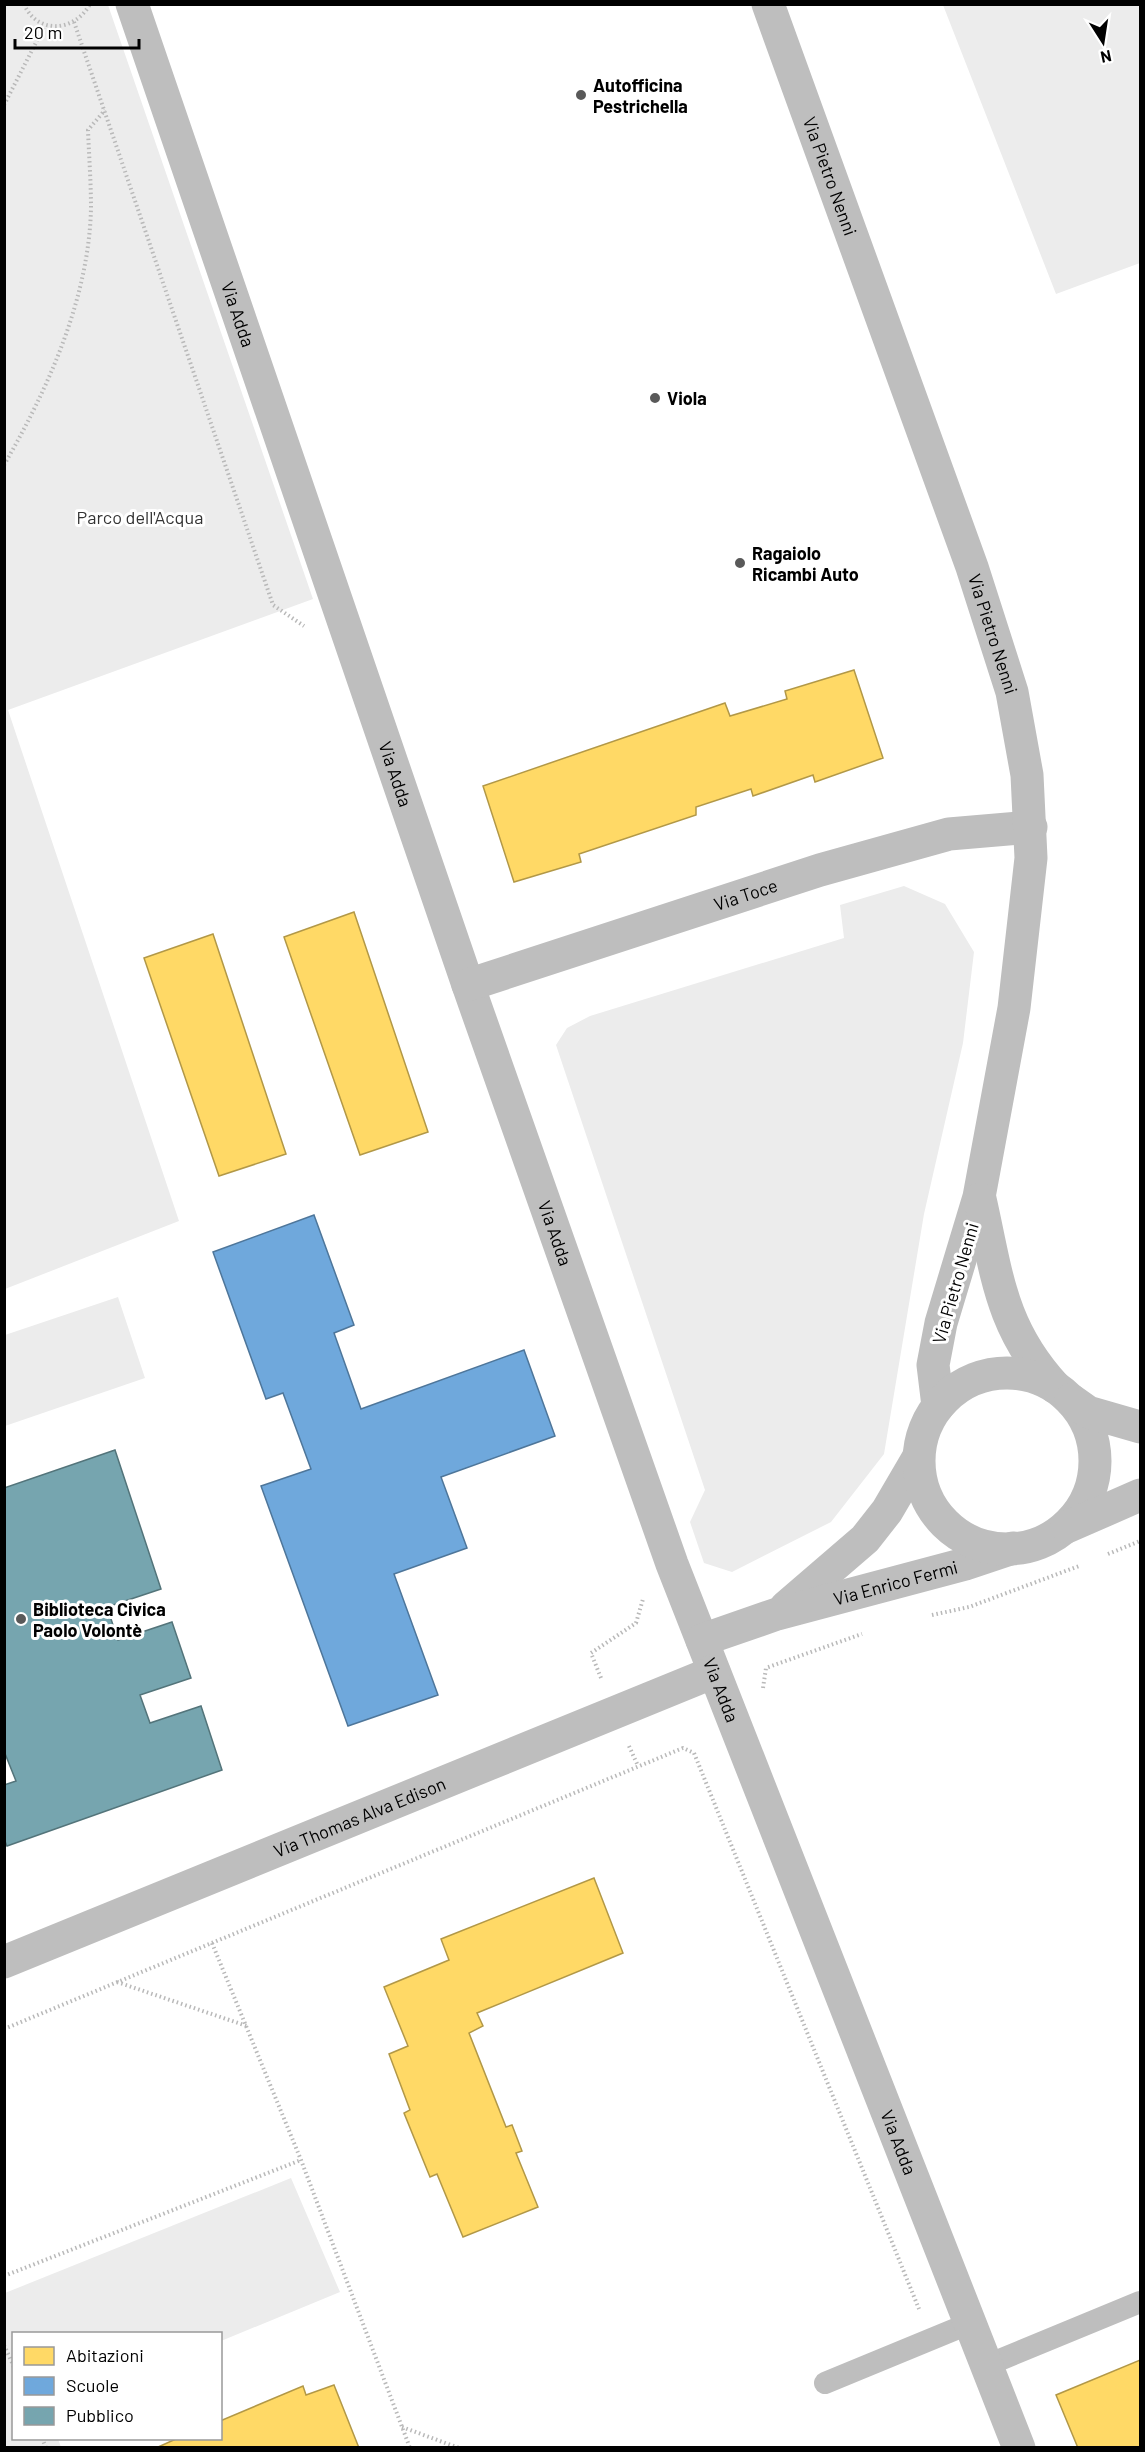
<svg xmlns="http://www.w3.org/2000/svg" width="1145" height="2452" viewBox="0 0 1145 2452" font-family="Barlow,sans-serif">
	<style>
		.green { fill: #ececec }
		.homes { fill: #ffd966; stroke: #b29847; stroke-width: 1.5 }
		.schools { fill: #6fa8dc; stroke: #4e769a; stroke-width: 1.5 }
		.public { fill: #76a5af; stroke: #53747a; stroke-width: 1.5 }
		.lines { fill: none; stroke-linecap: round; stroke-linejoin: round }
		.path { stroke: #b9b9b9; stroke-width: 4; stroke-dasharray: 1.5 3; stroke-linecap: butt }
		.service { stroke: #bebebe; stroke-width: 22 }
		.minor { stroke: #bebebe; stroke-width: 33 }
		.tertiary { stroke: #bebebe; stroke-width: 33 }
		.poi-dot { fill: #595959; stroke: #fff; stroke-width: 2 }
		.labels { text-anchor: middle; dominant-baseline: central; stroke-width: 6; stroke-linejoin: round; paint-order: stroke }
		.poi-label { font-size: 18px; font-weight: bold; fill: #000; stroke: #fff; text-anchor: start }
		.street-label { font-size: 18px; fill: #000; stroke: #fff }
		.park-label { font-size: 18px; fill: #333; stroke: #fff }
	</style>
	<rect width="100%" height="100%" fill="#fff"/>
	<!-- green -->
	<path class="green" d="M5 4 108 5 313 599 8 710 179 1221 5 1289Z
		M943 5H1140V263L1056 294Z
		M904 886 945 904 974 952 963 1043 924 1214 884 1454 831 1522 732 1572 704 1563 690 1522 705 1490 556 1045 567 1028 590 1016 844 938 840 905Z
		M118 1297 145 1378 5 1426V1335Z
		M291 2178 340 2292 221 2341 220 2334H14V2438L58 2439 61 2447H5V2293Z"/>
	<!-- homes -->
	<path class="homes" d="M854 670 883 758 815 782 813 775 753 796 751 789 696 807V815L579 854 581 862 514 882 483 786 725 703 730 716 787 699 785 691Z
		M354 912 428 1132 360 1155 284 937Z
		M213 934 286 1154 219 1176 144 958Z
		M594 1878 623 1953 477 2013 483 2026 469 2033 506 2127 512 2125 522 2151 516 2153 538 2207 463 2237 437 2174 430 2177 404 2113 410 2110 389 2054 408 2046 384 1987 449 1960 441 1939Z
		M1140 2360V2448H1078L1056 2395Z
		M334 2385 359 2448H156L178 2438H220V2421L303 2386 306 2395Z"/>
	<!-- schools -->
	<path class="schools" d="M314 1215 354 1325 334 1333 361 1409 524 1350 555 1436 441 1477 467 1548 394 1574 438 1695 348 1726 261 1486 311 1469 283 1393 266 1399 213 1252Z"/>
	<!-- public -->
	<path class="public" d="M115 1450 161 1589 107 1607 118 1640 172 1622 191 1678 140 1695 150 1723 201 1706 222 1770 7 1846 4 1839V1785L16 1781 4 1751V1488Z"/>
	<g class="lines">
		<!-- path -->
		<path class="path" d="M24 4C37 35 75 32 90 4
			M74 22 273 605 304 626
			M4 105 45 25
			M4 465C48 389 89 298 91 208 91 182 89 156 88 130L105 110
			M1108 1554 1140 1541
			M932 1615 969 1607 1079 1566
			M601 1678 591 1653 636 1623 643 1599
			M763 1688 766 1668 862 1634
			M629 1746 638 1766
			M212 1943 301 2160 410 2448
			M117 1982 247 2026
			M4 2029 683 1748 694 1753 919 2309
			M4 2276 301 2160
			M4 2345 14 2367
			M402 2427 459 2448
			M42 2438 46 2448"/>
		<!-- service -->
		<path class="service" d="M985 2366 1140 2302
			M825 2383 968 2324"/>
		<!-- minor -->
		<g class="minor">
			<path id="s1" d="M132 4 468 985 672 1564 1019 2448"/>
			<path id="s2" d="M468 985 820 870 949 834 1031 827"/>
			<path d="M786 1607 865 1539 887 1511 918 1458"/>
			<path id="s3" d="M702 1640 777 1614 965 1564 1013 1548"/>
			<path id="s4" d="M4 1962 714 1672"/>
		</g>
		<!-- tertiary -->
		<g class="tertiary">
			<path id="s5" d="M768 4 972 567 1012 692 1027 775 1031 858 1014 1008 979 1197 941 1323 933 1365 938 1406"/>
			<path d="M980 1199C997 1274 1000 1327 1055 1387"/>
			<circle cx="1007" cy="1461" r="88"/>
			<path d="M1071 1400 1088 1412 1140 1427"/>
			<path d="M1067 1527 1140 1495"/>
		</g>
	</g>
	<!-- markers -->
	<g class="poi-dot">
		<circle cx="581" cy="95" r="6"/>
		<circle cx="655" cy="398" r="6"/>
		<circle cx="740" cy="563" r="6"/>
		<circle cx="21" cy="1619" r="6"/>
	</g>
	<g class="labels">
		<!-- poi labels -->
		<g class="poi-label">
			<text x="593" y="85">Autofficina<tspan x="593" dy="21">Pestrichella</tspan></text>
			<text x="667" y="398">Viola</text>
			<text x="752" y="553">Ragaiolo<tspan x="752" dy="21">Ricambi Auto</tspan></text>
			<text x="33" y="1609">Biblioteca Civica<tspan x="33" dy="21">Paolo Volontè</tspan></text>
		</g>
		<!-- street labels -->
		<g class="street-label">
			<text stroke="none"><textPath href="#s5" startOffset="183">Via Pietro Nenni</textPath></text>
			<text stroke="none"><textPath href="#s1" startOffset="328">Via Adda</textPath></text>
			<text stroke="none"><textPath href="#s5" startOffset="669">Via Pietro Nenni</textPath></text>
			<text stroke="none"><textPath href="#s1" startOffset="814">Via Adda</textPath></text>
			<text stroke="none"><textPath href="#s2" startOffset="292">Via Toce</textPath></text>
			<text stroke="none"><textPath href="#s1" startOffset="1300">Via Adda</textPath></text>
			<text transform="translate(955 1283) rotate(-74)">Via Pietro Nenni</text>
			<text stroke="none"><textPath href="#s3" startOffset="202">Via Enrico Fermi</textPath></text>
			<text stroke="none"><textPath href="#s1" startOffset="1786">Via Adda</textPath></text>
			<text stroke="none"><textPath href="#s4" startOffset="384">Via Thomas Alva Edison</textPath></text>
			<text stroke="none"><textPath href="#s1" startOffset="2272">Via Adda</textPath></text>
		</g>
		<!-- park labels -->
		<g class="park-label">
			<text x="140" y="517">Parco dell'Acqua</text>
		</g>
	</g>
	<!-- border -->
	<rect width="1145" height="2452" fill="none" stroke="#000000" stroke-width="12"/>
	<!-- legend -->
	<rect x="12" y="2332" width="210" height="108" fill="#ffffff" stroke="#999999" stroke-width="1.5"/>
	<rect x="24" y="2347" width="30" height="18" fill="#ffd966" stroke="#999999" stroke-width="1.5"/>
	<text x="66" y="2362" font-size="18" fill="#000000">Abitazioni</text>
	<rect x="24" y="2377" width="30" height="18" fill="#6fa8dc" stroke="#999999" stroke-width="1.5"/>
	<text x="66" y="2392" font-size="18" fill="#000000">Scuole</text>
	<rect x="24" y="2407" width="30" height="18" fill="#76a5af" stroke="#999999" stroke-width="1.5"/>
	<text x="66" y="2422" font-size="18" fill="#000000">Pubblico</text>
	<!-- north arrow -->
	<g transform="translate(1103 42) rotate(168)" stroke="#ffffff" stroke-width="4.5" paint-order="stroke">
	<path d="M0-4.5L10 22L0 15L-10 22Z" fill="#000000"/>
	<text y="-9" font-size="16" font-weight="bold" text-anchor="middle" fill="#000000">N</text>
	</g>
	<!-- scale -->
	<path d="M15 39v9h124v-9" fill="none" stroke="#000000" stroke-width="3"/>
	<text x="24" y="39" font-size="18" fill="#000000" stroke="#ffffff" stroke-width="4.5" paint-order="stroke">20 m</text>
</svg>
